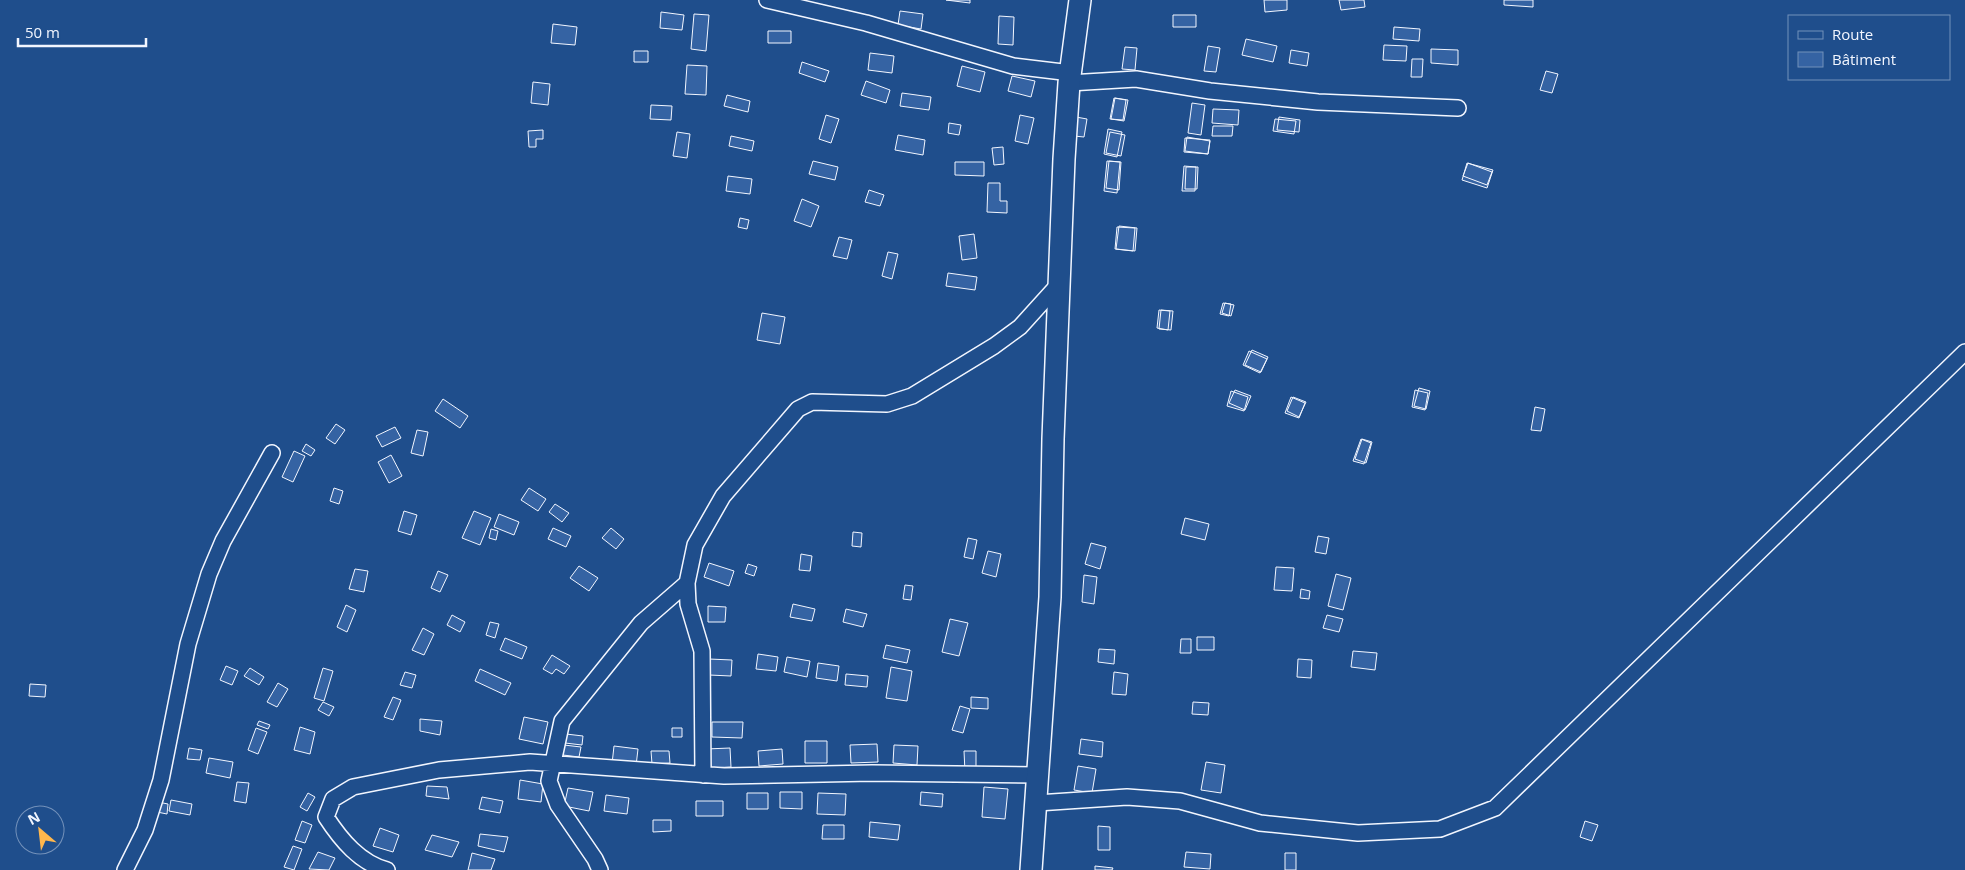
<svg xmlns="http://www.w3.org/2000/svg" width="1965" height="870" viewBox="0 0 1965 870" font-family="'Open Sans',sans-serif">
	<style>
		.building { fill: #3563a3; stroke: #f2f6ff }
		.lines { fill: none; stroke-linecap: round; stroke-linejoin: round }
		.street-casing { stroke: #f2f6ff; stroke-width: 18 }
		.secondary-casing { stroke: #f2f6ff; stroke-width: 24 }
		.street { stroke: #1f4e8c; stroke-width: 15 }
		.secondary { stroke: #1f4e8c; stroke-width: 21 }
	</style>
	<rect width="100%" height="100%" fill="#1f4e8c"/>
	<!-- building -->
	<path class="building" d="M946 0H970V3Z
		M1264 0H1287V10L1265 12Z
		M1339 0H1364L1365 7 1341 10Z
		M1504 0H1533V7L1504 5Z
		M900 11 923 14 921 29 898 25Z
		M661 12 684 15 682 30 660 28Z
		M694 14 709 15 706 51 691 49Z
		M1173 15H1196V27H1173Z
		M999 16 1014 17 1013 45 998 44Z
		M553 24 577 27 575 45 551 43Z
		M1394 27 1420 29 1419 41 1393 39Z
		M768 31H791V43H768Z
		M1246 39 1277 46 1273 62 1242 55Z
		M1384 45 1407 46 1406 61 1383 60Z
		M1208 46 1220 48 1216 72 1204 71Z
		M1125 47 1137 48 1135 70 1122 69Z
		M1431 49 1458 50V65L1431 63Z
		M1291 50 1309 53 1307 66 1289 63Z
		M634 51H648V62H634Z
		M870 53 894 56 892 73 868 70Z
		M1412 59H1423L1422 77H1411Z
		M802 62 829 71 825 82 799 73Z
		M687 65 707 66 706 95 685 94Z
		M962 66 985 72 980 92 957 86Z
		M1546 71 1558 74 1552 93 1540 90Z
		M1012 76 1035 81 1031 97 1008 91Z
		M866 81 890 90 886 103 861 95Z
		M533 82 550 84 548 105 531 103Z
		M902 93 931 97 929 110 900 106Z
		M727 95 750 101 748 112 724 106Z
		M1114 98 1126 100 1123 120 1110 119Z
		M1115 98 1128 100 1124 121 1111 119Z
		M1192 103 1205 105 1201 135 1188 133Z
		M651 105 672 106 671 120 650 119Z
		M1213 109 1239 110 1238 125 1212 123Z
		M826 115 839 119 831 143 819 139Z
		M1020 115 1034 118 1028 144 1015 141Z
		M1076 117 1087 119 1084 137 1074 136Z
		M1279 117 1300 120 1299 132 1277 130Z
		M1275 119 1296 121 1294 134 1273 131Z
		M949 123 961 125 959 135 948 133Z
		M1213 126H1233L1232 136H1212Z
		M1108 129 1122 132 1117 157 1104 154Z
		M543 130V139H536V147H529L528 131Z
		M677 132 690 134 687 158 673 156Z
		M1110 132 1125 135 1121 156 1106 153Z
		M898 135 925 140 923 155 895 150Z
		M731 136 754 141 752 151 729 146Z
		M1187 137 1210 141 1208 154 1185 151Z
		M1185 138 1210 140 1208 154 1184 152Z
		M1003 147 1004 164 994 165 992 148Z
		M813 161 838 167 835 180 809 174Z
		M1107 161 1120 162 1117 193 1104 191Z
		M1109 161 1121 162 1119 190 1106 188Z
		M955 162H984V176L955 175Z
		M1467 163 1493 170 1487 188 1462 180Z
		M1468 163 1492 172 1487 185 1463 176Z
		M1184 166 1196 167 1195 191H1182Z
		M1186 167H1198L1197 189H1185Z
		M728 176 752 179 750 194 726 191Z
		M988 183H1000V201H1007V213L987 212Z
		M869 190 884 195 880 206 865 202Z
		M802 199 819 206 811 227 794 221Z
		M740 218 749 220 747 229 738 227Z
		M1119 226 1137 228 1135 251 1116 249Z
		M1117 227 1135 228 1133 251 1115 249Z
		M974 234 977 258 962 260 959 236Z
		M839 237 852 240 847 259 833 256Z
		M888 252 898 254 892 279 882 276Z
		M948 273 977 277 975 290 946 286Z
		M1223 303 1231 304 1229 316 1220 314Z
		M1225 303 1234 305 1231 316 1222 313Z
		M1159 310 1170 311 1168 330 1157 328Z
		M1161 310 1173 311 1171 330 1159 329Z
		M762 313 785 317 780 344 757 340Z
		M1252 350 1268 357 1261 372 1245 365Z
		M1249 351 1267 359 1260 373 1243 365Z
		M1419 388 1430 391 1426 409 1414 406Z
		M1235 390 1251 396 1245 410 1229 403Z
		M1415 390 1428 393 1425 410 1412 407Z
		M1231 391 1248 397 1244 411 1227 406Z
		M1291 397 1305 403 1299 418 1285 413Z
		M1293 397 1306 402 1299 417 1287 411Z
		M443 399 468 416 460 428 435 411Z
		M1535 407 1545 409 1541 431 1531 430Z
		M336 424 345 430 335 444 326 438Z
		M395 427 401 438 382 447 376 436Z
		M417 430 428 432 423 456 411 453Z
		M1361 439 1371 443 1364 464 1353 461Z
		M1362 439 1372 442 1366 463 1355 459Z
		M306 444 315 450 311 456 302 451Z
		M294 451 305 456 293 482 282 477Z
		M391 455 402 476 389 483 378 462Z
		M334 488 343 491 339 504 330 501Z
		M529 488 546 499 538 511 521 500Z
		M555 504 569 513 562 522 549 512Z
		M404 511 417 515 411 535 398 531Z
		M474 511 491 518 480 545 462 538Z
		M499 514 519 522 514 535 494 527Z
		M1185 518 1209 524 1205 540 1181 534Z
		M553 528 571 536 566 547 548 539Z
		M611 528 624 539 616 549 602 538Z
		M491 529 498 531 496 540 489 538Z
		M853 532 862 533 861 547 852 546Z
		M1318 536 1329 538 1326 554 1315 552Z
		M968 538 977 540 973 559 964 557Z
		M1091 543 1106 547 1100 569 1085 564Z
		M988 551 1001 554 996 577 982 573Z
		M801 554 812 556 810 571 799 570Z
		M709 563 734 571 729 586 704 577Z
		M748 564 757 567 754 576 745 573Z
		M579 566 598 578 589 591 570 578Z
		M1276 567 1294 568 1292 591 1274 590Z
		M355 569 368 571 364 592 349 589Z
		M438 571 448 575 440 592 431 588Z
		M1336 574 1351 578 1343 610 1328 606Z
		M1084 575 1097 577 1094 604 1082 602Z
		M905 585 913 586 911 600 903 599Z
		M1301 589 1310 591 1309 599 1300 598Z
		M793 604 815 609 812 621 790 617Z
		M346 605 356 610 347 632 337 627Z
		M708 606 726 607 725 622H708Z
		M846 609 867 614 863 627 843 622Z
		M452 615 465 622 460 632 447 625Z
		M1327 615 1343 619 1339 632 1323 628Z
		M950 619 968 623 959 656 942 652Z
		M490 622 499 624 495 638 486 635Z
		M423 628 434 634 424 655 412 650Z
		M1197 637H1214V650H1197Z
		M505 638 527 647 522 659 500 650Z
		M1181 639H1191V653H1180Z
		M886 645 910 650 907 663 883 658Z
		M1099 649 1115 650 1114 664 1098 662Z
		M1353 651 1377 653 1375 670 1351 667Z
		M758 654 778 657 776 671 756 669Z
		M552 655 570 666 564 674 556 669 552 674 543 669Z
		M787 657 810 661 807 677 784 672Z
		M709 659 732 660 731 676 709 675Z
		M1298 659 1312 660 1311 678 1297 677Z
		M818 663 839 666 837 681 816 678Z
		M226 666 238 671 232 685 220 680Z
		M891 667 912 671 907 701 886 698Z
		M250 668 264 677 259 685 244 676Z
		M323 668 333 671 324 701 314 698Z
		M480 669 511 683 505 695 475 681Z
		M405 672 416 675 412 688 400 685Z
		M1114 672 1128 674 1126 695 1112 694Z
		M846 674 868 676 867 687 845 685Z
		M278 683 288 689 277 707 267 702Z
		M30 684 46 685 45 697 29 696Z
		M393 697 401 700 393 720 384 717Z
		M971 697 988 698V709L971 708Z
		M323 702 334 707 329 716 318 710Z
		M1193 702 1209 703 1208 715 1192 714Z
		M960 706 970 709 963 733 952 730Z
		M524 717 548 722 543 744 519 739Z
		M420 719 442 721 440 735 420 731Z
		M259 721 270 725 268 729 257 725Z
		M712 722H743L742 738 712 737Z
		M300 727 315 732 310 754 294 750Z
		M256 728 267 732 258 754 248 750Z
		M672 728H682V737H672Z
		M566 734 583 736 582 745 565 743Z
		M1081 739 1103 742 1102 757 1079 754Z
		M805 741H827V763H805Z
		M877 744 878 762 851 763 850 745Z
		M564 745 581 747 579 757 563 755Z
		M894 745 918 746 917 765 893 763Z
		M614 746 638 749 636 766 612 764Z
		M189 748 202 750 200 760 187 759Z
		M730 748 731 767 707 768 706 749Z
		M782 749 783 764 759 766 758 751Z
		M651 751H669L670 763 652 764Z
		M964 751H976V772H965Z
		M209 758 233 762 230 778 206 773Z
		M1206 762 1225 765 1221 793 1201 790Z
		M1078 766 1096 769 1092 793 1074 790Z
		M520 780 543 784 541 802 518 799Z
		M237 782 249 783 246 803 234 801Z
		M427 786 447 787 449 799 426 796Z
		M984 787 1008 789 1005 819 982 817Z
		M568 788 593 792 589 811 564 806Z
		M780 792H802V809L780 808Z
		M921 792 943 794 942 807 920 805Z
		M308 793 315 797 307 811 300 807Z
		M747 793H768V809H747Z
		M818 793 846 794 845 815 817 814Z
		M606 795 629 798 627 814 604 811Z
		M482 797 503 801 500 813 479 809Z
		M171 800 192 804 190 815 169 811Z
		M696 801H723V816H696Z
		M158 802 168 804 167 814 157 812Z
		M653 820H671V831L653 832Z
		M302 821 312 825 305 843 295 840Z
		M1585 821 1598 825 1592 841 1580 837Z
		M870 822 900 825 898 840 869 837Z
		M823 825H844V839H822Z
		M1098 826 1110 827V850H1098Z
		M380 828 399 835 393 852 373 846Z
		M480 834 508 837 504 852 478 846Z
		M432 835 459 842 452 857 425 850Z
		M293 846 302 849 294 870 284 867Z
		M318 852 335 858 329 870 309 869Z
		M1186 852 1211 854 1210 869 1184 867Z
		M472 853 495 859 491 870H468Z
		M1285 853H1296V870H1285Z
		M1095 866 1113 868 1112 870H1095Z"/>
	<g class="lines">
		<!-- street casing -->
		<g class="street-casing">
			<path id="street" d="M767 0 866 23 1013 66 1071 73
				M1069 83 1136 79 1210 91 1318 102 1458 108
				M703 775 702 651 688 604 687 583 695 545 723 496 798 409 812 402 887 404 912 396 994 346 1020 327 1058 285
				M1037 803 1127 797 1180 801 1260 823 1358 833 1440 829 1495 808 1965 352
				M125 870 145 830 161 780 188 644 209 574 223 541 272 453
				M387 870C360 863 341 840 326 817L333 799 353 787 439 770 530 762 724 776 872 773 1039 775
				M600 870 595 859 558 805 549 781 562 721 641 623 687 583"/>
		</g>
		<!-- secondary casing -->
		<g class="secondary-casing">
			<path id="secondary" d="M1031 870 1050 597 1053 439 1064 159 1069 83 1080 0"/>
		</g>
		<!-- street -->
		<use href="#street" class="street"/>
		<!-- secondary -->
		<use href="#secondary" class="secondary"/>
	</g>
	<!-- legend -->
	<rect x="1788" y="15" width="162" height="65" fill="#1f4e8c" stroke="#7391ba"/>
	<rect x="1798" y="31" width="25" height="8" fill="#1f4e8c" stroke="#7391ba"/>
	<text x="1832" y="40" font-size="15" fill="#f2f6ff">Route</text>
	<rect x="1798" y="52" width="25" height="15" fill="#3563a3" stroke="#7391ba"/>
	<text x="1832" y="65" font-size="15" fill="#f2f6ff">Bâtiment</text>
	<!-- north arrow -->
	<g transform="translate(40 830) rotate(332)"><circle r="24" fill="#1f4e8c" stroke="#7391ba"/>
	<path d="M0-4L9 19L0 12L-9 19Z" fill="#ffb74d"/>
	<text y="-8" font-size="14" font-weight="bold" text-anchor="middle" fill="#f2f6ff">N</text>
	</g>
	<!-- scale -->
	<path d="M18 38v8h128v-8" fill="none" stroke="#f2f6ff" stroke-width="2.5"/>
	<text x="25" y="38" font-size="15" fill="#f2f6ff" stroke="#1f4e8c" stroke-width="4" paint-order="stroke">50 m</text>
</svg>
